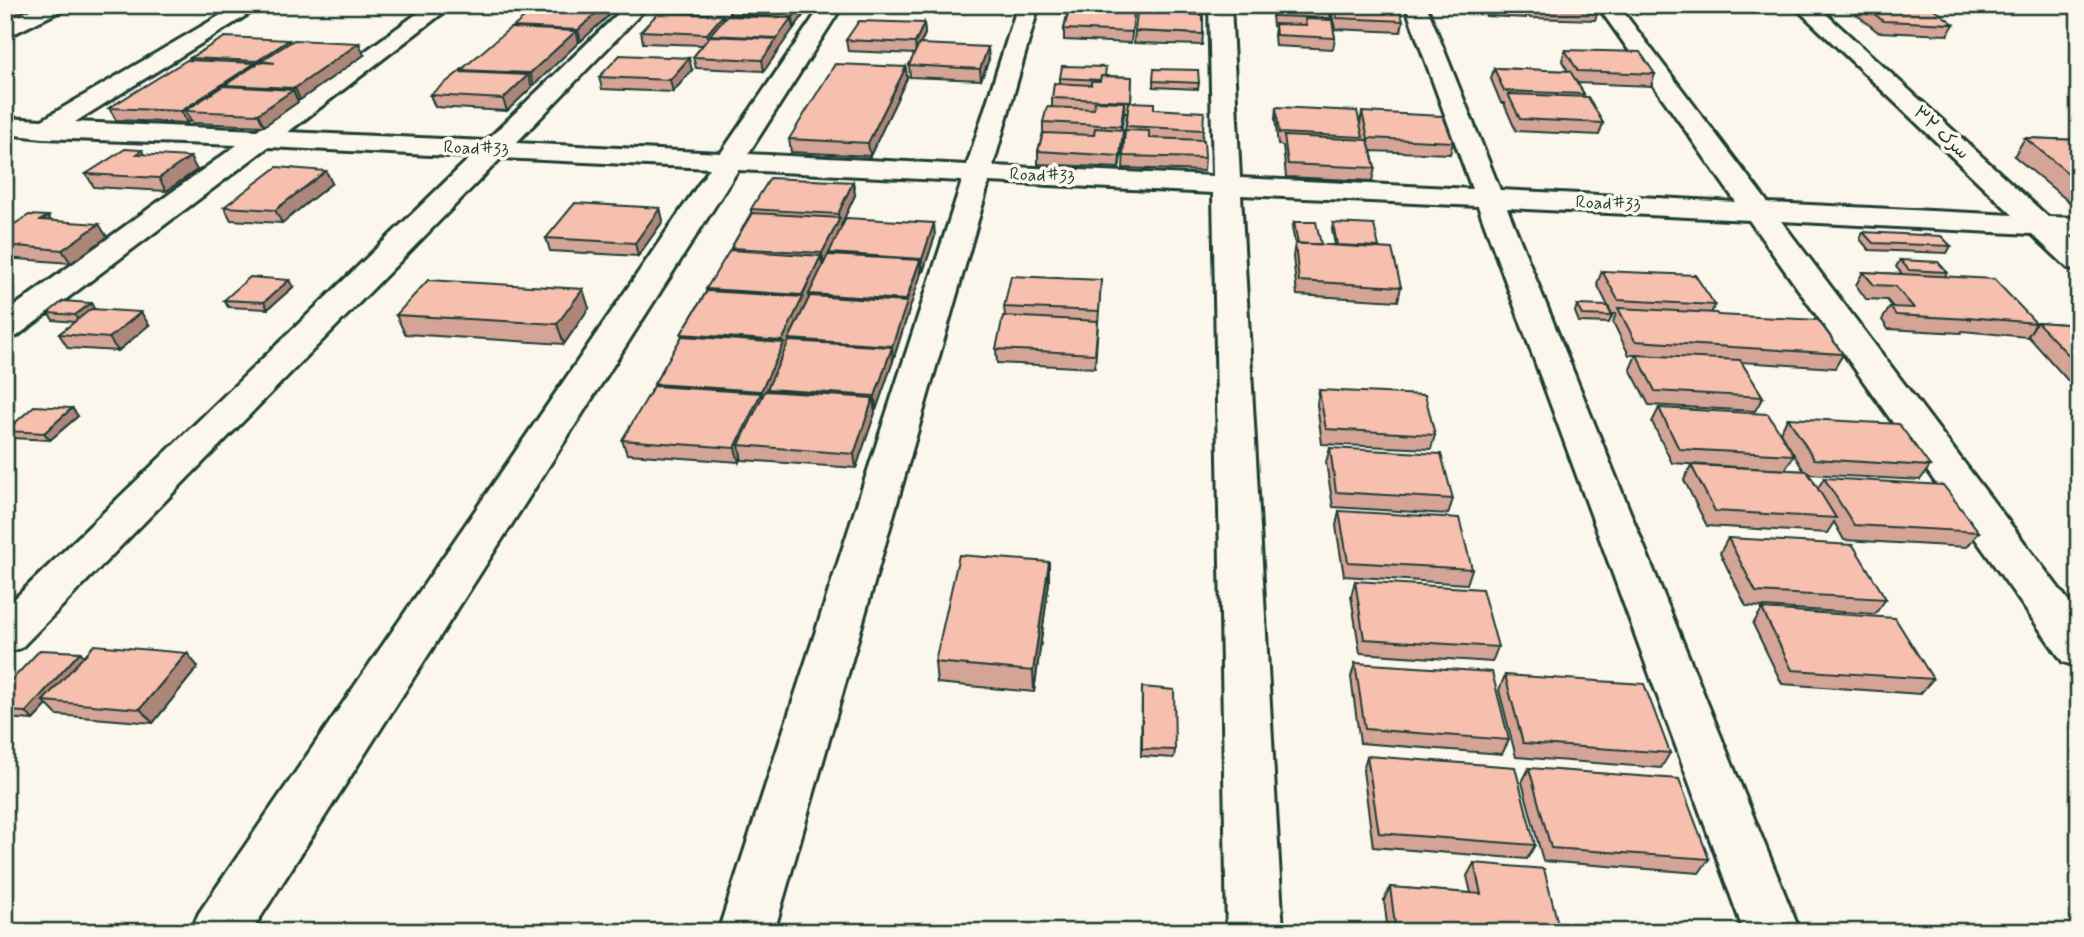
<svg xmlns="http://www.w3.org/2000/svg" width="2084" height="937" viewBox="0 0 2084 937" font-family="Mynerve,'Playpen Sans Arabic',sans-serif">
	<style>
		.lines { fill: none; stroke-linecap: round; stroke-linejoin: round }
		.minor-casing { stroke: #1f3d34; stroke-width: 6 }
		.minor { fill: #fbf7ec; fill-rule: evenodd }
		.wall { fill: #d4a496; stroke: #1f3d34; stroke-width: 2 }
		.shaded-wall { fill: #ad867a; stroke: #1f3d34; stroke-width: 2 }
		.building { fill: #f7bfae; stroke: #1f3d34; stroke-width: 2 }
		.labels { text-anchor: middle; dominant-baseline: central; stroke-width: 7; stroke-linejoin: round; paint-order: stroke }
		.far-street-label { font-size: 18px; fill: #1f3d34; stroke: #fbf7ec }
	</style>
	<rect width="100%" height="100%" fill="#fbf7ec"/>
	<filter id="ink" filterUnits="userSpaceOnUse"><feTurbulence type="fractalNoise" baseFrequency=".0143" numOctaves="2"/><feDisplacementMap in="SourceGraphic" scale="14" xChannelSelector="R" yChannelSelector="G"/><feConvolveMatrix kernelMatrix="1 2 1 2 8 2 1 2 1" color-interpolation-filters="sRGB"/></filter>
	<g filter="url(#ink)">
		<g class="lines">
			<!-- minor casing -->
			<g class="minor-casing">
				<path id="minor" d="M40 5H67L64 9 5 38V22Z
					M238 5H263L75 122 257 130 429 5H453L288 132 486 141 627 5H649L516 143 721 153 822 5H843L748 154 967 165 1018 5H1039L993 166 1213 176 1209 5H1231L1240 178 1472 189 1405 5H1426L1500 190 1736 202 1597 5H1618L1768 203 2013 215 1793 5H1816L2048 217 2079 218V236L2069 235 2079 244V270L2068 268 2032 234 1781 221 2079 615V667L2063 662 1749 220 1507 208 1800 932H1744L1478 206 1241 195 1283 932H1227L1213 193 989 182 774 932H718L962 181 738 170 251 932H191L199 913 710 168 501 158 21 648 5 653V608L471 157 268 147 17 336 5 339V313L237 145 43 138 5 134V118L42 120Z"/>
			</g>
			<!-- minor -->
			<use href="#minor" class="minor"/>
		</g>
		<!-- wall -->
		<path class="wall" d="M620 5 581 41H578L579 42 534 85H531L532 87 507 111 435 107 430 95 461 72V70L513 28V27Z
			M1135 5 1131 43 1064 40V29L1068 9Z
			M1273 5H1328L1331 20 1335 38 1333 49 1275 46 1274 35 1275 27 1273 26 1272 16Z
			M1329 5H1395V8L1403 21 1401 32 1335 29 1331 10H1330Z
			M1481 5H1596L1599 9 1595 20 1530 18 1527 14 1526 18 1486 16Z
			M1861 5H1919L1954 24 1948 35 1878 32 1856 14Z
			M807 10 794 28H793V29L779 48V50L764 71 696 68 693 57 703 45 643 43 641 31 723 15 724 18 728 16V14Z
			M924 23 925 34 920 44 989 59 981 80 910 77 909 65 915 54 848 51 846 40Z
			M1135 31 1203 34 1202 45 1134 43Z
			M290 43 364 55 300 100H297L298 102 264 126 192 123 191 121 187 123 116 120 109 108 191 60 190 58Z
			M1565 50 1655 74 1651 86 1577 83 1584 94 1583 97 1603 123 1599 135 1516 131 1505 106V103H1501L1491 79 1494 68 1568 71 1562 61Z
			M1154 69 1199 83 1198 89 1153 87Z
			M692 70 673 92 602 89 599 77Z
			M1105 76 1132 77 1131 102 1154 109 1203 130 1202 140 1205 158 1204 171 1123 168 1125 130 1127 113H1124L1121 130H1123V142L1119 168 1038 164V151L1043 133V122L1052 107V98L1060 83V78Z
			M907 78 870 156 791 152 789 139Z
			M1276 107 1360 124 1362 112 1453 142 1450 154 1371 151 1375 168 1372 181 1286 177 1283 146 1278 145 1275 119Z
			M2025 138 2079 140V210L2014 156Z
			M142 150 144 155 197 170 166 191 94 187 86 174Z
			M853 182 855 195 841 225V228L935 236 923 272H921L893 361 876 410H874L875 413 856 468 742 460 741 456 739 462 627 454 622 440 655 387 654 384 682 337 681 334 706 292V289L732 251 731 248 751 213V209Z
			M332 183 282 223 231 220 224 207Z
			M660 208 663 221 638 256 550 251 546 238Z
			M51 221 107 237 71 263 5 258V230Z
			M1294 222 1321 245H1335L1332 230 1333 223 1379 247 1401 287 1398 301 1297 295 1293 257 1295 243 1292 228Z
			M1863 232 1951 246 1947 253 1869 250 1860 239Z
			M1900 260 1947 272 1945 276 2036 323 2027 337 1962 331 1961 333 1888 329 1882 320 1890 307H1893L1887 300 1866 299 1856 285 1863 272 1902 274 1896 267Z
			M1602 271 1715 305 1711 313 1718 315 1843 354 1835 368 1741 362 1763 397 1755 411 1649 405 1630 369 1636 355H1629L1613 322 1616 314H1612L1597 284Z
			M1101 280 1095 368 997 363 996 349 1005 316 1004 307Z
			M293 287 268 309 228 307 224 300Z
			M1577 305 1612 316 1609 323 1579 322 1575 312Z
			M589 308 564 344 405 334 396 315Z
			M95 309 149 325 118 351 68 348 59 334 75 322 53 320 48 313Z
			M2037 322 2079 325V383H2070L2028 336Z
			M1319 390 1435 435 1431 449 1322 444 1317 404Z
			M72 408 78 416 50 440 12 438 6 431Z
			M1659 408 1794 455 1785 470 1672 463 1652 422Z
			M1788 418 1930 466 1920 480 1809 474 1818 488 1824 478 1979 532 1967 547 1844 540 1834 522 1827 533 1707 526 1684 480 1691 465 1804 471 1780 432Z
			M1330 448 1453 499 1448 514 1333 507 1326 462Z
			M1339 511 1472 569 1467 584 1344 576 1336 526Z
			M1728 538 1886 599 1875 614 1746 606 1720 553Z
			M1355 581 1498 647 1492 662 1360 653 1351 596Z
			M1049 582 1034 692 937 683 935 662Z
			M1762 609 1933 679 1920 694 1782 684 1753 624Z
			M80 652 84 656 187 653 198 667 153 723 57 715 47 705 33 720 5 718V687Z
			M1355 663 1509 740 1502 754 1360 743 1351 677Z
			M1505 675 1670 753 1661 768 1516 757 1499 690Z
			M1142 687 1175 750 1174 758 1141 756Z
			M1367 756 1535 845 1527 859 1373 847 1363 770Z
			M1529 768 1709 859 1699 873 1543 861 1522 782Z
			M1474 863 1560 932H1388L1384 900 1390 887 1471 893 1467 876Z"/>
		<!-- shaded-wall -->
		<path class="shaded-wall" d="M605 5H620L581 41 578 30Z
			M801 5H807V10L794 28 793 17Z
			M723 15 725 26 710 35 712 42 709 45 707 34Z
			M791 18 793 29 764 71 762 60Z
			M924 23 925 34 916 54 915 43Z
			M576 31 579 42 534 85 530 73Z
			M289 40 294 52 261 61 266 70 262 73 257 61Z
			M359 43 364 55 300 100 295 88Z
			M988 47 989 59 981 80 980 69Z
			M689 58 692 70 673 92 670 80Z
			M255 63 260 75 225 85 230 95 185 111 191 121 187 123 181 111Z
			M906 67 907 78 870 156 868 143Z
			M528 75 532 87 507 111 503 99Z
			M293 90 298 102 264 126 258 114Z
			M1124 102V114L1120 138 1121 126Z
			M1123 130V142L1119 168 1120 156Z
			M190 157 197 170 166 191 159 178Z
			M326 171 332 183 282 223 275 210Z
			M853 182 855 195 841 225V231L829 253V256L824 266 822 253 839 220 838 214Z
			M660 208 663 221 638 256 635 243Z
			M48 216 56 229 41 220Z
			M934 223 935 236 923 272 922 259Z
			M99 224 107 237 71 263 62 250Z
			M821 256 823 269 809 294V298L789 339 790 344 767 389 768 395 764 405 761 391 783 345 782 341Z
			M920 260 921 274 893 360 892 346Z
			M289 280 293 287 268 309 264 302Z
			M583 289 589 308 564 344 557 324Z
			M91 303 95 310 80 322 75 315Z
			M141 312 149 325 118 351 109 338Z
			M892 347 893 361 876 410 875 396Z
			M761 393 764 408 739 445 741 456 739 462 735 448Z
			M873 398 875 413 856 468 854 454Z
			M72 408 78 416 50 440 44 433Z
			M1049 562V582L1034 692 1033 671Z
			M80 652 87 660 43 701 47 705 33 720 26 712Z
			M187 653 198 667 153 723 140 709Z"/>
		<!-- building -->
		<path class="building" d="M540 5H605L578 30 513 27Z
			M736 5H801L793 17 728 14Z
			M1069 5H1134V11L1068 9Z
			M1273 5 1303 6V5H1328L1331 18 1274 16Z
			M1334 5H1355L1356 6 1399 8 1403 21 1337 18Z
			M1485 5H1524L1528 12 1487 11Z
			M1532 5H1596L1599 9 1533 7Z
			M1864 5 1930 6 1954 24 1883 21Z
			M1069 10 1134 13 1132 32 1064 29Z
			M659 12 723 15 707 34 641 31Z
			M1137 12 1203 15V34L1135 31Z
			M726 16 791 18 777 38 710 35Z
			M1305 19 1332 20 1335 38 1276 35 1275 24 1306 25Z
			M859 21 924 23 915 43 846 40Z
			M510 28 576 31 530 73 461 70Z
			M710 36 777 39 762 60 693 57Z
			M225 37 289 40 257 61 190 58Z
			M294 40 359 43 295 88 225 85 260 62 275 63 261 61Z
			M919 44 988 47 980 69 909 65Z
			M1565 50 1640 52 1655 74 1578 71Z
			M620 55 689 58 670 80 599 77Z
			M187 60 255 63 181 111 109 108Z
			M835 64 906 67 868 143 789 139Z
			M1062 66 1106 67 1105 76H1101L1100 80 1060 78Z
			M1494 68 1570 71 1584 94 1504 91Z
			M1154 69 1198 70 1199 83 1153 81Z
			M459 72 528 75 503 99 430 95Z
			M1101 76 1132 77 1131 101 1052 98 1054 83 1091 85V81H1100Z
			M223 86 293 90 258 114 185 111Z
			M1508 94 1588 97 1603 123 1520 119Z
			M1095 101 1124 102 1121 126 1043 122 1047 107 1094 109Z
			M1129 102 1154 103V109L1204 112 1203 130 1126 126Z
			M1276 107 1357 111 1363 137 1279 133Z
			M1362 112 1443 116 1453 142 1368 138Z
			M1095 128 1123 130 1120 156 1038 151 1043 133 1094 135Z
			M1125 130 1149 131V138L1204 140 1205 158 1123 156Z
			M1284 136 1368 140 1375 168 1288 164Z
			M2025 138 2079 140V182Z
			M125 149 142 150 137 154 190 157 159 178 86 174Z
			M277 167 326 171 275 210 224 207Z
			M770 178 853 182 838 214 751 209Z
			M575 203 660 208 635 243 546 238Z
			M752 213 840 218 822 253 731 248Z
			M29 215 48 216 41 220 99 224 62 250 5 245V230Z
			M846 218 934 223 922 259 829 253Z
			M1294 222H1316L1321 244H1298Z
			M1333 223 1374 225 1379 247 1337 245Z
			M1863 232 1941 236 1951 246 1873 243Z
			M1295 243 1392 249 1401 287 1299 281Z
			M730 250 821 256 802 295 706 289Z
			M828 255 920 260 906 300 809 294Z
			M1900 260 1938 262 1947 272 1909 270Z
			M1602 271 1695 275 1715 305 1618 300Z
			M1863 272 1994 279 2036 323 1968 317 1970 319 1896 315 1890 307 1914 308 1895 286 1874 285Z
			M1011 276 1101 280 1099 311 1004 307Z
			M250 277 289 280 264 302 224 300Z
			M428 280 583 289 557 324 396 315Z
			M707 291 803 297 782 341 681 334Z
			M810 296 907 302 892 346 789 339Z
			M63 301 91 303 75 315 48 313Z
			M1577 305 1607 306 1612 316 1582 315Z
			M1618 308 1716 313 1718 315 1818 320 1843 354 1635 341Z
			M91 309 141 312 109 338 59 334Z
			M1003 316 1098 321 1095 354 996 349Z
			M2037 322 2079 325V366Z
			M682 336 784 343 761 391 654 384Z
			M789 341 892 347 875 396 767 389Z
			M1637 355 1740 360 1763 397 1655 391Z
			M654 386 761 393 735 448 622 440Z
			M1319 390 1425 395 1435 435 1326 429Z
			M765 391 873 398 854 454 739 445Z
			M34 406 72 408 44 433 6 431Z
			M1659 408 1768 414 1794 455 1679 449Z
			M1788 418 1899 424 1930 466 1814 459Z
			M1330 448 1441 454 1453 499 1336 492Z
			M1691 465 1807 471 1836 518 1715 511Z
			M1824 478 1943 485 1979 532 1854 525Z
			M1339 511 1459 518 1472 569 1348 562Z
			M1728 538 1853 545 1886 599 1756 592Z
			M959 555 1049 562 1033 671 935 662Z
			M1355 581 1482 589 1498 647 1364 639Z
			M1762 609 1895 618 1933 679 1792 670Z
			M94 645 187 653 140 709 43 701Z
			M40 650 80 652 26 712 5 711V687Z
			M1355 663 1492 672 1509 740 1365 729Z
			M1505 675 1644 684 1670 753 1523 743Z
			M1142 687 1174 690 1175 750 1142 749Z
			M1367 756 1515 767 1535 845 1379 833Z
			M1529 768 1679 779 1709 859 1551 848Z
			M1474 863 1544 869 1560 932H1396L1390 887 1481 894Z"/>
	</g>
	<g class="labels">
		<!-- far-street labels -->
		<g class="far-street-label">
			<text transform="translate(1941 133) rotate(43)">سرک ۳۲</text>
			<text transform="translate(476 149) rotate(3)">Road#33</text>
			<text transform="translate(1042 176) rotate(3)">Road#33</text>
			<text transform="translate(1608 204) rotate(3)">Road#33</text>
		</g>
	</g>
	<!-- margin -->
	<rect width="2084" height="937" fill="none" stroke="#fbf7ec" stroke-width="28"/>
	<rect x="14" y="14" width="2056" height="909" fill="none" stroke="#1f3d34" stroke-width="2.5" filter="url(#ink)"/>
</svg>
